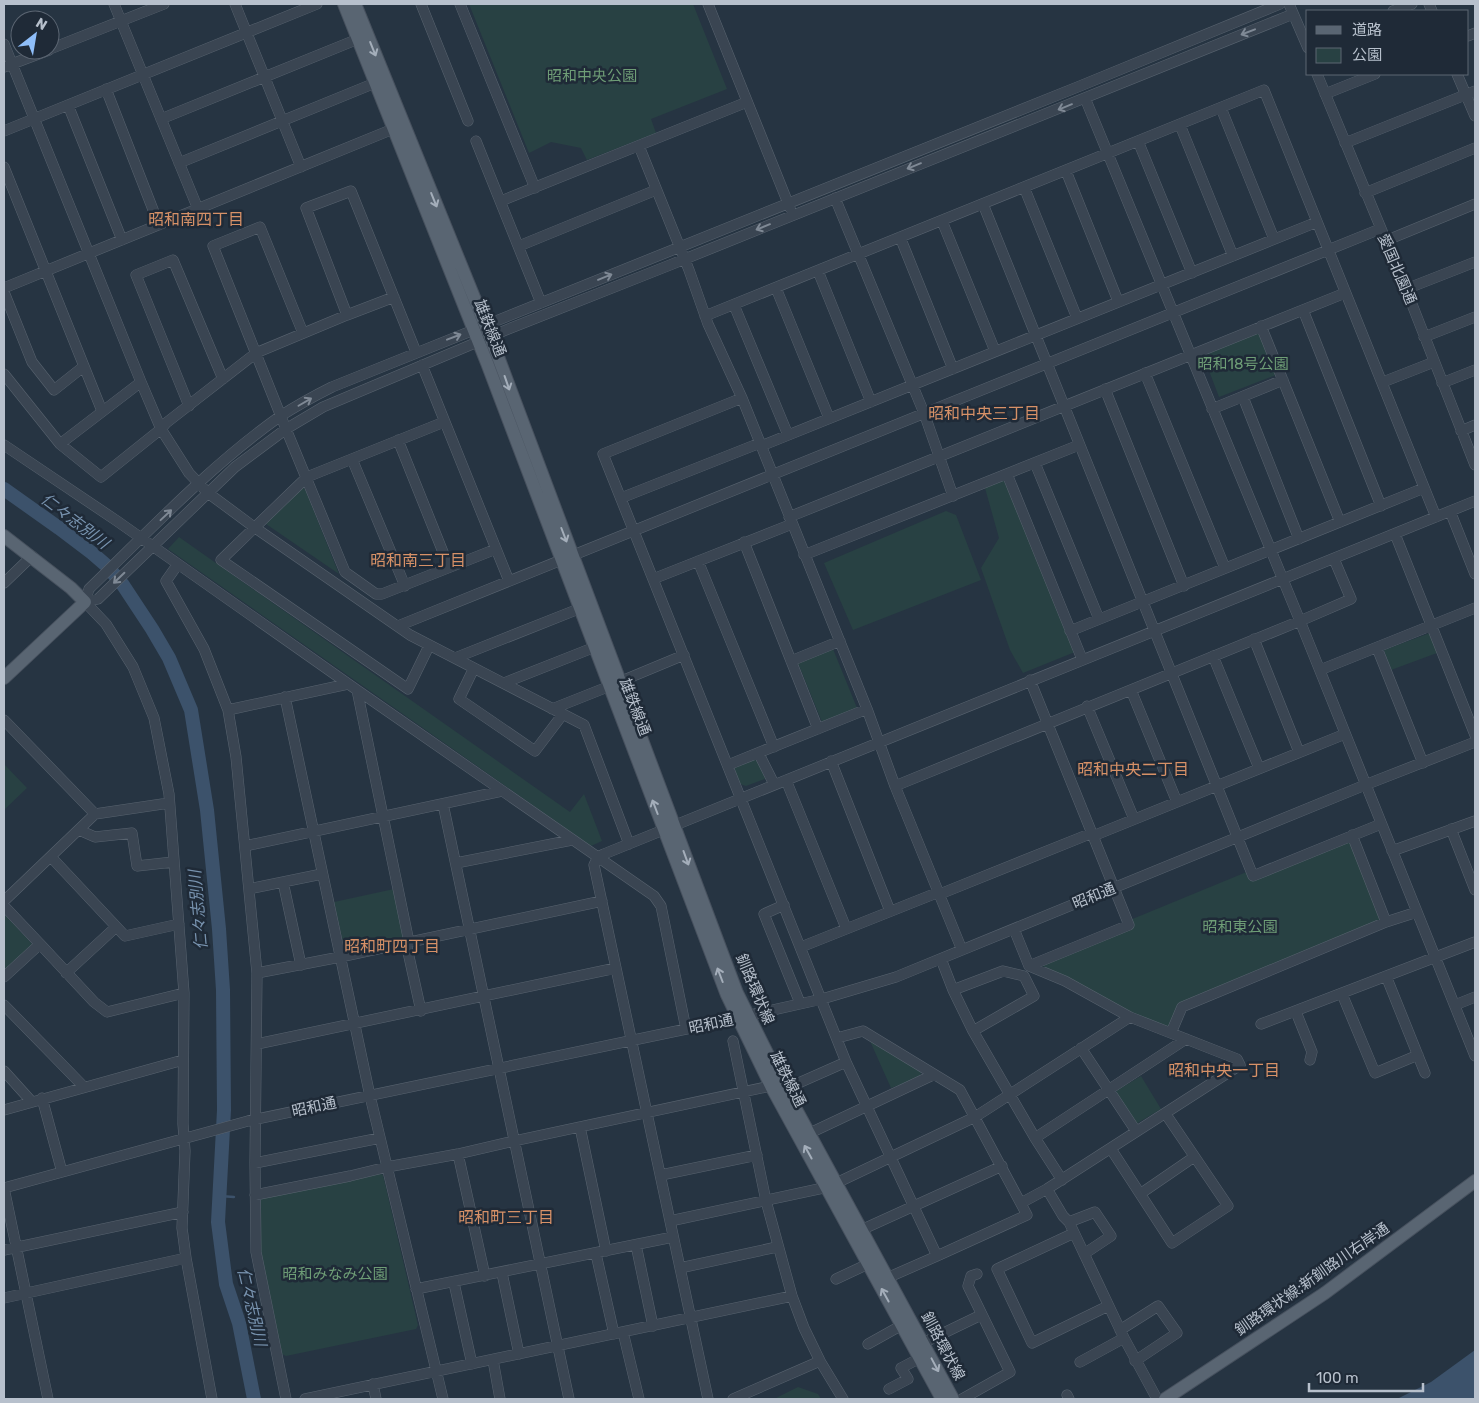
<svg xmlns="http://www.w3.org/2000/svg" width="1479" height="1403" viewBox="0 0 1479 1403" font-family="Rubik,'Noto Sans JP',sans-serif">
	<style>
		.green { fill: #284143 }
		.water { fill: #3c526b }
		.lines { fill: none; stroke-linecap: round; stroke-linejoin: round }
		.stream { stroke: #3c526b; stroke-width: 2.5 }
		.river { stroke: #3c526b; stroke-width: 14 }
		.minor-casing { stroke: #58636f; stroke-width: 11 }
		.major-casing { stroke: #47515e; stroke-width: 14 }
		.minor { stroke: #3a4552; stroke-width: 10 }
		.major { stroke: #596572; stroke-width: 12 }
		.oneway { stroke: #7f8995 }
		.oneway2 { stroke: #a4aeba }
		.labels { text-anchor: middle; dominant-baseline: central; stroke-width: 5; stroke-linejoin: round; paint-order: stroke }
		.park-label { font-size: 15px; fill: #6e9d76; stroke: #1f2a37 }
		.street-label { font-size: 15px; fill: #b7c0cc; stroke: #1f2a37 }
		.neighbourhood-label { font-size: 16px; fill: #d79167; stroke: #1f2a37 }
		.water-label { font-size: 16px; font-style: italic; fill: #7893af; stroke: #1f2a37 }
	</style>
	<rect width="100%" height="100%" fill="#263442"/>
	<!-- green -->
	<path class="green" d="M469 4H693L727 89 651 119 656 133 587 160 581 148 551 142 529 153Z
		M1259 333 1276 375 1219 397 1203 355Z
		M1006 478 1075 652 1023 673 1010 650 981 568 999 538 985 488Z
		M303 488 305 489 339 574 266 524Z
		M946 511 956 515 981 580 853 630 824 563Z
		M179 537 570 812 584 794 602 841 591 846 168 549Z
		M1430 633 1437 653 1391 670 1384 650Z
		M833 649 857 708 822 722 798 663Z
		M759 758 767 778 746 786 740 784 734 768Z
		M4 764 27 788 4 810Z
		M1351 839 1383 921 1179 1004 1169 1028 1132 1013 1044 969 1043 964 1130 920 1249 871 1251 878Z
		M394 889 405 937 345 951 334 902Z
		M4 914 33 945 4 973Z
		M870 1041 921 1071 920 1078 891 1088Z
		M1141 1076 1161 1109 1136 1124 1116 1091Z
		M379 1173 383 1175 418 1325 416 1329 286 1356 282 1354 261 1251 260 1201 263 1197Z
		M798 1387 818 1394 821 1399H774Z"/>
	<!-- water -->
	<path class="water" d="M1475 1350V1399H1397L1431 1382Z"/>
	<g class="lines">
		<!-- stream -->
		<path class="stream" d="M220 1196 234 1197"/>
		<!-- river -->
		<path class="river" d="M4 489 59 528 92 553 107 566 123 585 152 629 169 658 191 710 207 810 219 929 223 990 224 1110 218 1222 226 1284 239 1323 254 1399"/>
		<!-- minor casing -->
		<g class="minor-casing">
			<path id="minor" d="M114 4 198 209
				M235 4 301 167
				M421 4 468 121
				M460 4 535 188
				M708 4 790 208
				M1289 4 1308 48
				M1429 4 1432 11
				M1393 11 1412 4
				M1468 36 1475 33
				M4 44 141 382 161 429 189 473 208 493 254 527 410 635 584 725 629 844
				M50 49 164 4
				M4 67 49 50
				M1317 74 1406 289 1475 465
				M1457 74 1475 116
				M106 89 159 225
				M1325 94 1375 74
				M1085 98 1300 621 1475 1056
				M68 105 122 240
				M1221 108 1274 239
				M161 119 358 39
				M1180 125 1233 256
				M4 131 317 4
				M476 141 541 303
				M1138 141 1192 273
				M1345 143 1475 91
				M639 146 689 270 708 324 742 398 867 709 895 786 962 950
				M179 163 375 83
				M4 167 102 411
				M1066 171 1118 301
				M1024 187 1077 318
				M1365 193 1475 148
				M835 198 924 413 953 496
				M501 201 747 102
				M983 204 1253 876 1381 824
				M942 221 995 351
				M900 237 953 369
				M1385 241 1475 204
				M519 246 656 190
				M818 271 871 402
				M4 288 393 129
				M776 288 829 418
				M1406 289 1475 262
				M4 292 32 362 54 390 83 367
				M734 305 788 435
				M1303 310 1381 506
				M347 315 306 208 351 191 416 352
				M705 316 1264 90 1436 517
				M1261 326 1340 522
				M303 333 260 227 213 246 286 429 345 572 376 594H382L496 549
				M1424 337 1475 317
				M422 365 509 581
				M1145 373 1225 568
				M4 374 60 444 101 477 161 429 166 423 256 353 347 315 394 297
				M1383 382 1434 362
				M1442 383 1475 370
				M1105 389 1184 586
				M1243 397 1299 539
				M742 398 603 454 846 1062 937 1256 1027 1215 960 1090 863 1031 837 1038
				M189 406 136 275 173 260 223 379
				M1212 409 1283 380
				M1461 431 1475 425
				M398 440 449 567
				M60 444 141 382
				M4 445 117 521 357 690 654 896 661 906 686 1029
				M761 446 1317 222
				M352 459 405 586
				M1035 463 1099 619
				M1007 474 1082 659
				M621 498 760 443
				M1450 511 1475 574
				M789 517 1345 293
				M1395 534 1475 735
				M744 542 818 729
				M804 555 1079 445
				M698 561 774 747
				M178 564 166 581 204 649 228 710 236 757 257 973 255 1163 256 1252 286 1399
				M653 579 792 524
				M4 583 32 556
				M85 602 98 599 235 467 286 429 323 407 506 330 670 265 1293 14
				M85 602 89 589C150 530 209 467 279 417 296 406 314 396 332 387L1080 86 1280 4
				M85 602 106 624 133 667 154 718 169 794 184 993 183 1124 185 1151 182 1228 186 1258 212 1399
				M398 626 1380 229
				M1070 631 1424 488
				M1254 639 1299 752
				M429 646 408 689 221 560 307 477 444 422
				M1377 648 1423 763
				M1213 656 1259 768
				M455 658 581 608
				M791 661 840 641
				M474 668 459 699 535 751 563 714
				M1320 670 1475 608
				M619 682 684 655
				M504 683 595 647
				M357 690 409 942
				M1131 690 1177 802
				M285 697 370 1096 443 1399
				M1087 706 1134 819
				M552 709 610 686
				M228 710 348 684
				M4 720 95 814 4 901
				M759 754 774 784
				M831 761 890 911
				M728 765 867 709
				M786 780 846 928
				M895 786 1300 621 1351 599 1334 559
				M443 804 569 1399
				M95 814 169 803
				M1451 829 1475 890
				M79 830 95 837 132 833 137 866 173 862
				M1352 835 1386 922
				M1093 836 1345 734
				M245 846 502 791
				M1392 851 1475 821
				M51 857 125 936 179 924
				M456 863 572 840
				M283 882 301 965
				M249 889 322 874
				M940 894 1092 833
				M784 905 764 914 800 1003
				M4 906 40 944
				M1014 929 1029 966 1129 925 1030 680
				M406 943 421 1011
				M801 947 939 892
				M941 959 953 990 973 1031 1035 1138 1062 1180
				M66 973 116 927
				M257 973 340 957 602 901
				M1386 976 1425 1073
				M4 977 40 944 94 1002 107 1012 184 993
				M953 990 1003 971 1024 976 1034 996 973 1031
				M1342 994 1375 1073 1418 1055
				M4 1005 84 1087
				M1455 1005 1475 997
				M1296 1012 1312 1052 1310 1060
				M1261 1024 1475 942
				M1171 1033 1182 1007 1386 922 1417 912
				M733 1041 766 1201 792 1296 804 1328 820 1361 843 1399
				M257 1044 616 968
				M1081 1048 1136 1131
				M4 1071 32 1102
				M785 1089 846 1062
				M42 1098 62 1172
				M4 1110 183 1060
				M580 1127 606 1251
				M810 1133 933 1075
				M1035 1138 1186 1039
				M1111 1149 1172 1243 1228 1206 1165 1113
				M458 1154 485 1276
				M255 1163 380 1138
				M661 1175 757 1155
				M4 1188 248 1121 715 1023 822 999 896 977 1365 785 1475 742
				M4 1188 48 1399
				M1047 1189 1063 1216 1069 1222 1124 1338 1157 1399
				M1140 1194 1194 1157
				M255 1195 350 1176 387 1167 458 1154 514 1141 771 1086
				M1021 1203 1047 1189 1240 1065 1237 1059 1130 1017 1065 981 1029 966
				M670 1221 828 1187 975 1117 1130 1017
				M1069 1222 1095 1212 1111 1236 1084 1254
				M861 1230 1002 1166
				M1074 1233 997 1269 1032 1343 1108 1306
				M636 1245 653 1326
				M4 1250 183 1212
				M596 1254 614 1334
				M680 1268 777 1247
				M502 1273 519 1354
				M887 1278 937 1256
				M836 1279 868 1264
				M454 1283 472 1364
				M416 1289 673 1237
				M4 1298 186 1258
				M1120 1330 1158 1306 1177 1333 1135 1361
				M623 1332 639 1399
				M923 1343 981 1315
				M868 1344 902 1325
				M493 1360 500 1399
				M1080 1362 1124 1338
				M373 1384 376 1399
				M889 1389 908 1379 901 1368 920 1358
				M1067 1395 1069 1399
				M305 1399 792 1296
				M708 1399 594 865 598 857 604 854 1475 501
				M733 1399 820 1361
				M962 1399 1010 1372 968 1286 971 1276 977 1274"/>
		</g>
		<!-- major casing -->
		<g class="major-casing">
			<path id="major" d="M344 4 487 363 727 995 771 1086 942 1399
				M355 4 497 354 737 993 785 1089 953 1399
				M4 536 71 588 85 602 4 678
				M1165 1399 1325 1293 1475 1181"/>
		</g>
		<!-- minor -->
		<use href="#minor" class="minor"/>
		<!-- major -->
		<use href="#major" class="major"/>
	</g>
	<!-- one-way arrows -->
	<defs><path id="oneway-shaft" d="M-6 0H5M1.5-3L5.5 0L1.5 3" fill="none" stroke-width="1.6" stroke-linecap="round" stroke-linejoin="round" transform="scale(1.25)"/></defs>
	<g class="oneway">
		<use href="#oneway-shaft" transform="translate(1248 32) rotate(159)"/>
		<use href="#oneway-shaft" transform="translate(1065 107) rotate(158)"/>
		<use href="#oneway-shaft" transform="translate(914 166) rotate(158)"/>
		<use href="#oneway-shaft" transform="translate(763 227) rotate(158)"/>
		<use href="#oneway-shaft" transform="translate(605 277) rotate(-22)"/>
		<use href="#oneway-shaft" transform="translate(454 337) rotate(-21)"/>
		<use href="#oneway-shaft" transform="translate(305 402) rotate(-30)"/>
		<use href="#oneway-shaft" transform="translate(166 515) rotate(-43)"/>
		<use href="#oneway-shaft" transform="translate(119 578) rotate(136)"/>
	</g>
	<g class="oneway2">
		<use href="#oneway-shaft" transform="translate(373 49) rotate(68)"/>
		<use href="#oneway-shaft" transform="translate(434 200) rotate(68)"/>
		<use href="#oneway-shaft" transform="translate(507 383) rotate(71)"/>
		<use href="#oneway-shaft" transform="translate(564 535) rotate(69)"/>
		<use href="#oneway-shaft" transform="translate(655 807) rotate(-111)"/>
		<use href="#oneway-shaft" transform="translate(686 858) rotate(70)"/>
		<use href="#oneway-shaft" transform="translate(720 975) rotate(-111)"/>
		<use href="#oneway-shaft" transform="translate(808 1152) rotate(-119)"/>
		<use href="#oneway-shaft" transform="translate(885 1295) rotate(-119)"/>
		<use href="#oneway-shaft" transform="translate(935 1365) rotate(62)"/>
	</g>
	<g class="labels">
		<!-- park labels -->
		<g class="park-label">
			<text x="592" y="76">昭和中央公園</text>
			<text x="1243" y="364">昭和18号公園</text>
			<text x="1240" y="927">昭和東公園</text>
			<text x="335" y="1274">昭和みなみ公園</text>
		</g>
		<!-- street labels -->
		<g class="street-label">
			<text transform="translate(1397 269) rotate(67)">愛国北園通</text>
			<text transform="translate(490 328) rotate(68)">雄鉄線通</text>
			<text transform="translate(635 707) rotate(69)">雄鉄線通</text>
			<text transform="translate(1094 896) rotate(-22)">昭和通</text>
			<text transform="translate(755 989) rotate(67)">釧路環状線</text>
			<text transform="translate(711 1024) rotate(-12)">昭和通</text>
			<text transform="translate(788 1079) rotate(63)">雄鉄線通</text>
			<text transform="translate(314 1107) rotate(-12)">昭和通</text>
			<text transform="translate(1312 1279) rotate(-35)">釧路環状線;新釧路川右岸通</text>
			<text transform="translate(943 1346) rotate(62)">釧路環状線</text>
		</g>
		<!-- neighbourhood labels -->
		<g class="neighbourhood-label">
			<text x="196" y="219">昭和南四丁目</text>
			<text x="984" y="413">昭和中央三丁目</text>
			<text x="418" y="560">昭和南三丁目</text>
			<text x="1133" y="769">昭和中央二丁目</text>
			<text x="392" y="946">昭和町四丁目</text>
			<text x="1224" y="1070">昭和中央一丁目</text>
			<text x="506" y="1217">昭和町三丁目</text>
		</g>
		<!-- water labels -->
		<g class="water-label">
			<text transform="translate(75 521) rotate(37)">仁々志別川</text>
			<text transform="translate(198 910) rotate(-95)">仁々志別川</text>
			<text transform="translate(252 1307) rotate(77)">仁々志別川</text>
		</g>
	</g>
	<!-- border -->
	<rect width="1479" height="1403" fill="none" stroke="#b7c0cc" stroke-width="10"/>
	<!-- legend -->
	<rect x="1306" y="10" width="162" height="65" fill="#1f2a37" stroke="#5c6673"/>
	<rect x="1316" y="26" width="25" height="8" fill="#596572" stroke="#5c6673"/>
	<text x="1352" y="35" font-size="15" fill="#b7c0cc">道路</text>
	<rect x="1316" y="48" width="25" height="15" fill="#284143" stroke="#5c6673"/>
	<text x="1352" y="60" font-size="15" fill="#b7c0cc">公園</text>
	<!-- north arrow -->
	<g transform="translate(35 35) rotate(31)"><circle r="24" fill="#1f2a37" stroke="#5c6673"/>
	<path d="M0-4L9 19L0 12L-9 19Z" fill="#8fbef9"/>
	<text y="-8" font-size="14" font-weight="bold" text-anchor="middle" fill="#b7c0cc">N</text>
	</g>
	<!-- scale -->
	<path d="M1309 1383v8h114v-8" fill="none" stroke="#b7c0cc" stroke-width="2.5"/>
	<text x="1316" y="1383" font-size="15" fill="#b7c0cc" stroke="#1f2a37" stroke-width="4" paint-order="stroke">100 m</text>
</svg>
